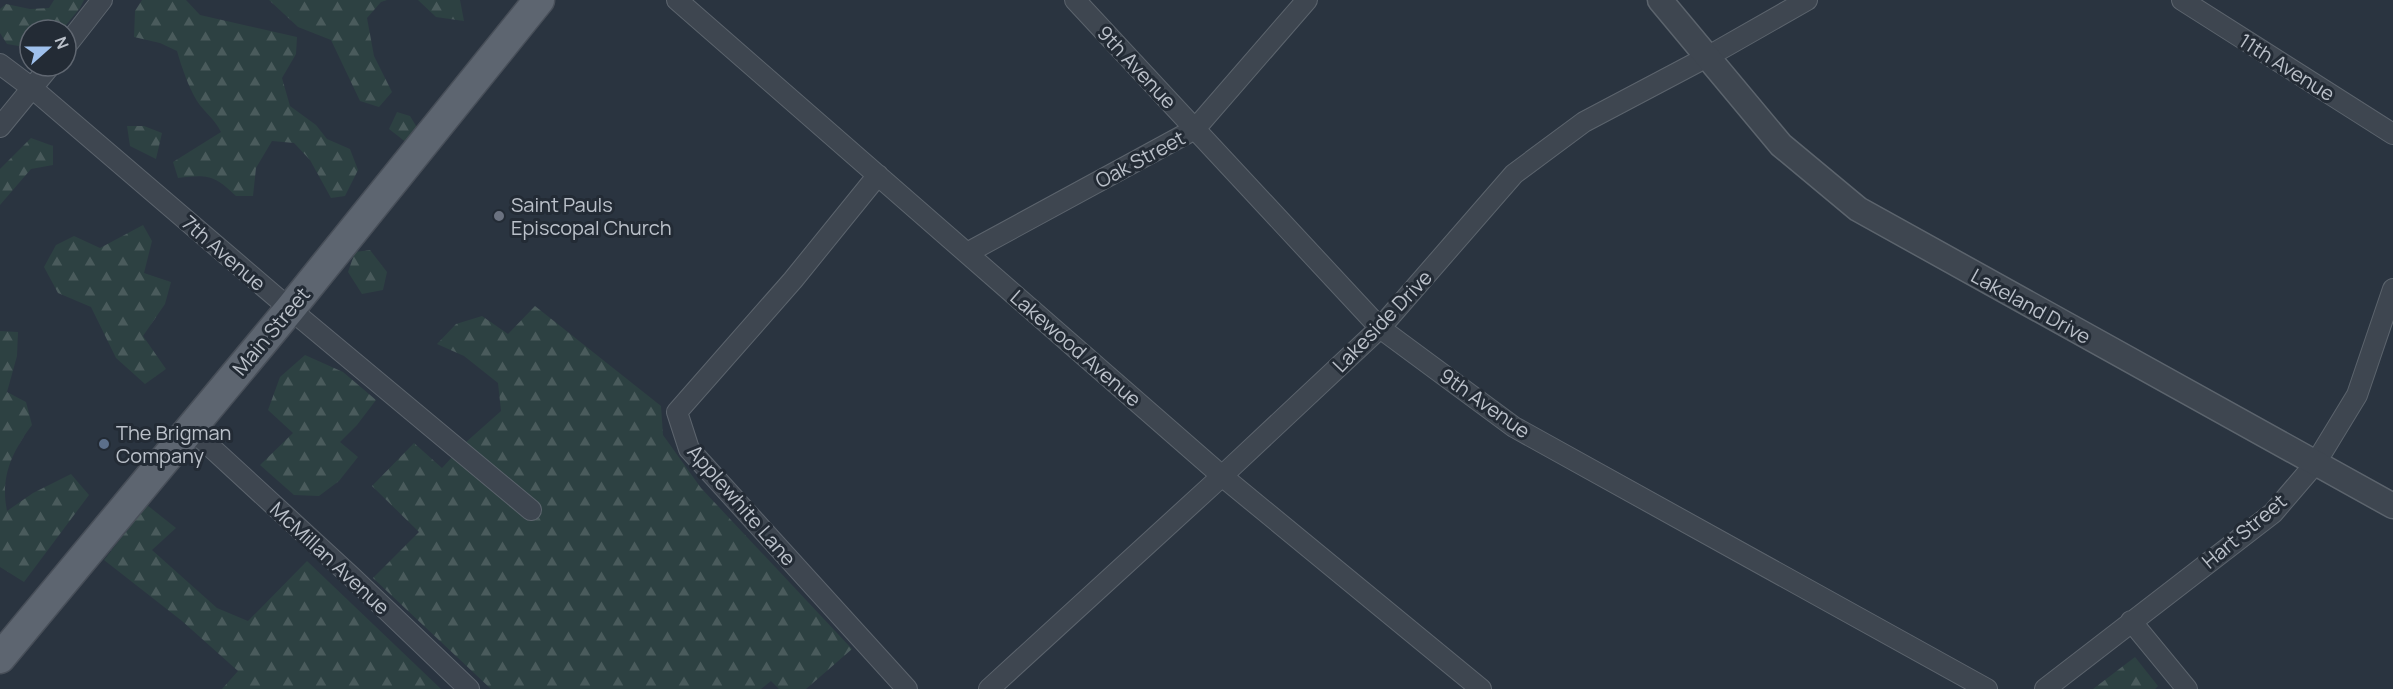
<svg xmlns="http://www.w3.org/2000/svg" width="2393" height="689" viewBox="0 0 2393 689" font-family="Manrope,sans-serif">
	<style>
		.forest { fill: url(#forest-firs) }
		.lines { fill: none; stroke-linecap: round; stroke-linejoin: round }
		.minor-casing { stroke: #5c646d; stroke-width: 22 }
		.tertiary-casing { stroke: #5c646d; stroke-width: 27 }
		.primary-casing { stroke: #484f59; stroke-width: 33 }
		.minor { stroke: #3e4650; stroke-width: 20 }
		.tertiary { stroke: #3e4650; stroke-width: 24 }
		.primary { stroke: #5d6570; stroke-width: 30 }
		.worship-dot { fill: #6b7280; stroke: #232b35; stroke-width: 2 }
		.service-dot { fill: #5c6f8a; stroke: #232b35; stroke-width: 2 }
		.labels { text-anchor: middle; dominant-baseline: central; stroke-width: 6; stroke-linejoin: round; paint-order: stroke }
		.street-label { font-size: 20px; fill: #bbc1ca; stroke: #232b35 }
		.poi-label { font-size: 20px; fill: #bbc1ca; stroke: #232b35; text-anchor: start }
	</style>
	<defs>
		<pattern id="forest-firs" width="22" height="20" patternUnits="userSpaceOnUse" patternTransform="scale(1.5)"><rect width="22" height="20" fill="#2d4142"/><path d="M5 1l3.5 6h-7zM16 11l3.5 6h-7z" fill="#4a5b5c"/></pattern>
	</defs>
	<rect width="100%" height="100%" fill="#2a3440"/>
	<!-- forest -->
	<path class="forest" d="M54 0H84L80 8 62 30H30V48L7 44 0 33V9L6 4 30 9 49 8Z
		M142 0H186L200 15 297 37 296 54 282 78 290 106 316 125 327 139 350 149 358 170 345 196 331 198 310 160 294 143 272 141 256 168 253 196H236C215 175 207 174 178 178L173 162 221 132C213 117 205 113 197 101 188 86 182 68 177 51L160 43 134 37 135 11Z
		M269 0H387L381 2 367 18 374 56 392 92 379 107 360 101 331 40 298 27Z
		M418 0H460L464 21 436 17Z
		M397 112 410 116 418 129 407 143 389 129Z
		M127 126H144L162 133 156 159 130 146Z
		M31 138 53 146V165L31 169 0 205V169Z
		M143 225 152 241 144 273 171 282 165 304 143 336 166 369 145 384 116 358 91 307 58 293 44 267 56 245 74 236 100 248Z
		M370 250 387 272 383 290 362 294 348 272 355 252Z
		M535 306 661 406 663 435 701 488 852 649 806 689H779L771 681 761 689H491L373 578 419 532 372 486 414 443 442 468 465 443 501 411 498 383 464 356 437 344 456 324 482 316 508 334Z
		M0 331 18 332 17 356 7 392 26 402 32 425C12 452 0 477 7 511L33 493 71 474 89 495 24 582 0 567Z
		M305 355 343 372 376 400 357 425 340 442 358 457 339 481 319 496 294 495 260 465 293 433 268 410 280 377Z
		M147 505 176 528 152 550 217 608 248 621 307 561 441 689H222L238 671 182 621 104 560Z
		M2135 657 2158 686 2155 689H2093Z"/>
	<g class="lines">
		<!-- minor casing -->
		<g class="minor-casing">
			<path id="minor" d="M677 0 1222 476 1481 689
				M1075 0 1380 328 1514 427 1987 689
				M2182 0 2393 134
				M66 46 102 0
				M0 64 32 88 290 309 531 510
				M0 127 50 66
				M878 175 793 280 677 412 689 449 907 689
				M967 253 1195 129 1307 0
				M190 428 352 577 469 689
				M2131 621 2187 689
				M989 689 1222 476 1380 328 1514 174 1584 122 1707 57 1807 0
				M2045 689 2273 513 2315 464 2357 395 2393 289"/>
		</g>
		<!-- tertiary casing -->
		<g class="tertiary-casing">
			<path id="tertiary" d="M1660 0 1781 145 1858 209 2393 506"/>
		</g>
		<!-- primary casing -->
		<g class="primary-casing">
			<path id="primary" d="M0 658 290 309 539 0"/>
		</g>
		<!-- minor -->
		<use href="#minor" class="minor"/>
		<!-- tertiary -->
		<use href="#tertiary" class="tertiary"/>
		<!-- primary -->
		<use href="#primary" class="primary"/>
	</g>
	<!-- markers -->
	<circle class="worship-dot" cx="499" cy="216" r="6"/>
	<circle class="service-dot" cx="104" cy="444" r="6"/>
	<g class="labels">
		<!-- street labels -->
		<g class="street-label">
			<text transform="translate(1137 67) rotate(47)">9th Avenue</text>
			<text transform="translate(2287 67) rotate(32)">11th Avenue</text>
			<text transform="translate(1140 159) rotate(-28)">Oak Street</text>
			<text transform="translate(224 253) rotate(41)">7th Avenue</text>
			<text transform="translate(2031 306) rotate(29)">Lakeland Drive</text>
			<text transform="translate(1382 321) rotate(-46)">Lakeside Drive</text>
			<text transform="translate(271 331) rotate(-50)">Main Street</text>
			<text transform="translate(1076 348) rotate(41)">Lakewood Avenue</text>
			<text transform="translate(1485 403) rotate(35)">9th Avenue</text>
			<text transform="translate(742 505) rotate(49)">Applewhite Lane</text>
			<text transform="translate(2244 531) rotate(-40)">Hart Street</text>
			<text transform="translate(330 558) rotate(43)">McMillan Avenue</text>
		</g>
		<!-- poi labels -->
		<g class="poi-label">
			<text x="511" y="204">Saint Pauls<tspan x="511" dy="23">Episcopal Church</tspan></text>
			<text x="116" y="432">The Brigman<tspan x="116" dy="23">Company</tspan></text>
		</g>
	</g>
	<!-- north arrow -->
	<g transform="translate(48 48) rotate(69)"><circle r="28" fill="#232b35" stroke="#606771" stroke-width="1.5"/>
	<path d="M0-4.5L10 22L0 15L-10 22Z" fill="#9ec0ec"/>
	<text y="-9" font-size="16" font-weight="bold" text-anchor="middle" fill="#bbc1ca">N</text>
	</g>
</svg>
